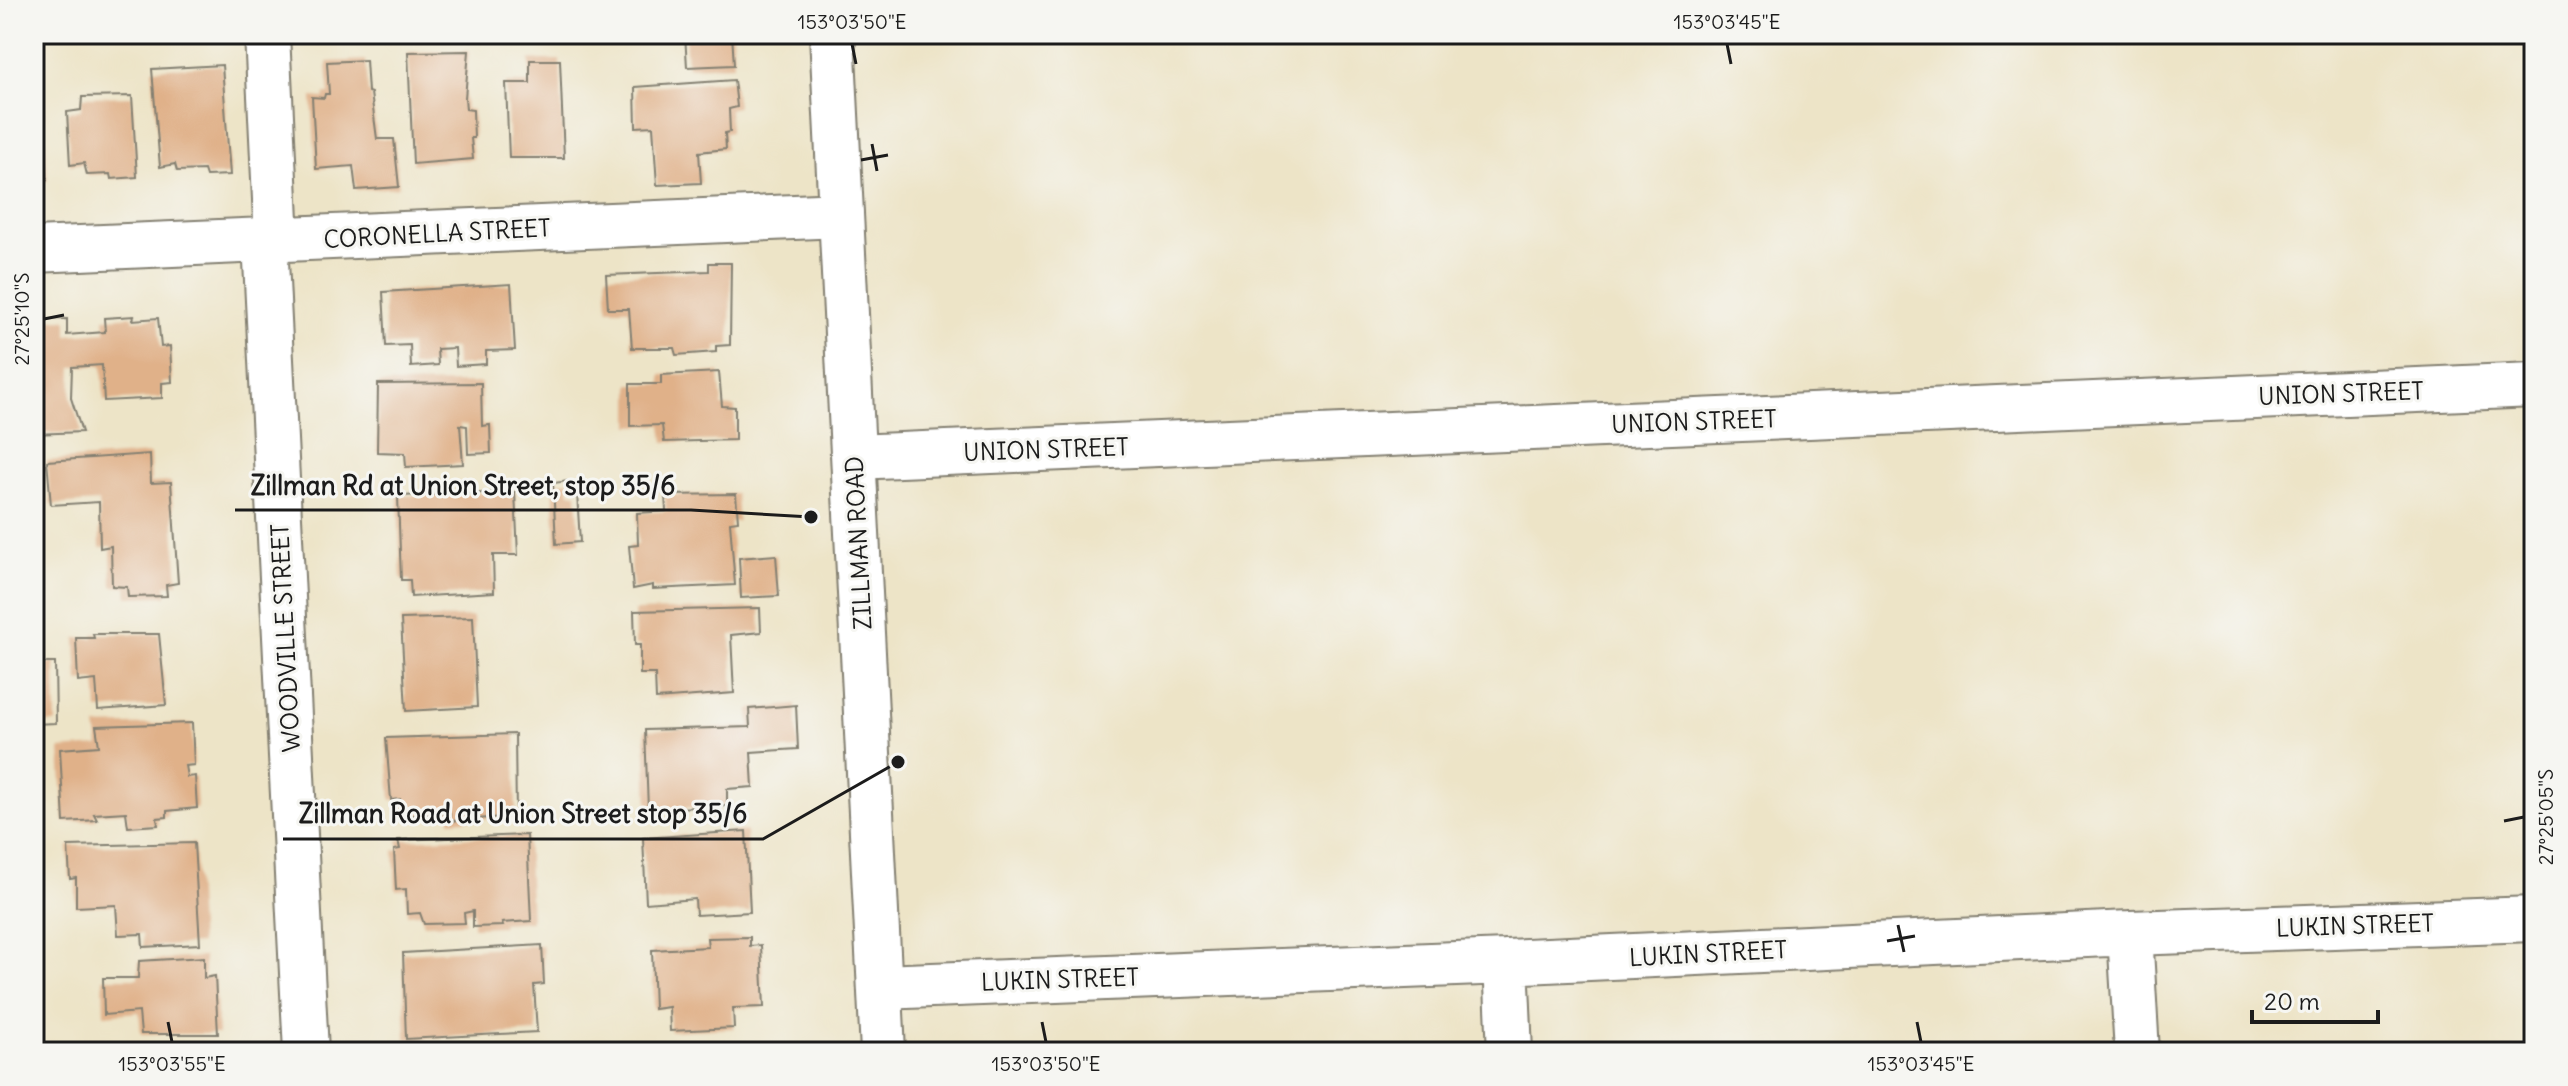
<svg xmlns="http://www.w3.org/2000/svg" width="2568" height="1086" viewBox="0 0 2568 1086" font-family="Delius,sans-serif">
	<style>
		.building { fill: #e0b189 }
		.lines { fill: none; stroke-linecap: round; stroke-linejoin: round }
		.street-casing { stroke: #848072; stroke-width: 48 }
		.secondary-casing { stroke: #848072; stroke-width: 48 }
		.street { stroke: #fff; stroke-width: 44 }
		.secondary { stroke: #fff; stroke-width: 44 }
		.ticks { fill: none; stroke: #1c1c1c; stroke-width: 3 }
		.labels { text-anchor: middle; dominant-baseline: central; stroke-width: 6; stroke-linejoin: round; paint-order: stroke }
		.street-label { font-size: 24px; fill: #1c1c1c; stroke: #f6f6f2 }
		.leader { fill: none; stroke: #1c1c1c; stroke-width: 3 }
		.callout-dot { fill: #1c1c1c; stroke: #f6f6f2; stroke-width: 3 }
		.callout-label { font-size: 26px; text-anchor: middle; font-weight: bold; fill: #1c1c1c; stroke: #f6f6f2; stroke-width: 6; stroke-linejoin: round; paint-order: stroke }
		.neatline { fill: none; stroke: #1c1c1c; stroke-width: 3 }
		.ticks-label { font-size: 20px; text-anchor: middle; fill: #1c1c1c }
	</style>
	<rect width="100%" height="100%" fill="#f6f6f2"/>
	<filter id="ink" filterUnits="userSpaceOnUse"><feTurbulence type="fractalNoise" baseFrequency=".0125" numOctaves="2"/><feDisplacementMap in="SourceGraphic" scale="16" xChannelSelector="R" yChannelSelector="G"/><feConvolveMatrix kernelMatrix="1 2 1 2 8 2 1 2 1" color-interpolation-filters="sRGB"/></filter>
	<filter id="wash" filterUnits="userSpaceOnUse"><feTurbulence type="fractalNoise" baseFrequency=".006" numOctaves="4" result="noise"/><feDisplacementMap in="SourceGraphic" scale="32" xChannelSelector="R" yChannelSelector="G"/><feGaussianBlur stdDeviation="1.8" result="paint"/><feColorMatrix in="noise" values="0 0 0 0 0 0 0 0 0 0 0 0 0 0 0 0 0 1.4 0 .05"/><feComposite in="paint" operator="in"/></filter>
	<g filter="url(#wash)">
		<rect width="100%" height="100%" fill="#ede4c7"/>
		<g id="blocks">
			<!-- building -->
			<path class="building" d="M609 34H642V41L609 42Z
				M685 34H732L734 65 687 67Z
				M469 51 465 98 466 109 473 110 474 138H471L473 159 413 164 408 52Z
				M366 60 368 92 371 93 377 139H394L399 187 356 190 353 166 316 169 312 97 324 98 325 94H329L327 62Z
				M530 60H560L564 158H509L506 83H530Z
				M222 65 230 175 206 176 204 170 177 171 175 164 160 167 152 69Z
				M42 80 47 181 34 182V81Z
				M734 80 737 107 729 109 730 132 725 133 726 149 699 152 701 183 657 185 653 126 636 127 635 87Z
				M132 96 137 177 111 179 110 174 87 175 84 163 70 165 67 112 81 110 82 97Z
				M709 263H731L730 345 716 346V352L676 355 674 348H632L629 309H608L606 275 709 271Z
				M511 284 515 350 486 351V364L456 366 455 348 437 349 438 365 411 367 410 345 386 346 383 292Z
				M134 316 133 320 158 318 161 347 170 346 172 382 162 383V398L104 401 102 365 72 367 71 398 82 432 34 434V320L67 319V335L105 332 104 318Z
				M719 372 722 406 735 407V440L664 442 662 425 630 426V384H661V375Z
				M481 383 482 426 490 425 491 453 468 454 467 426 460 425 463 464 406 467 405 453 377 452 378 384Z
				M150 454 151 483 171 482 178 583 166 585 167 596 128 597 127 587 112 586 111 546 100 548 99 502 51 505 47 461Z
				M568 481 570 492 577 493 580 542 556 544 553 483Z
				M515 492 518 555H493L494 592 411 597 410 580H401L398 496Z
				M736 494 738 521 730 522 735 585 653 589V585L633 589 629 546 638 545 637 513 666 511 665 495Z
				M776 555 779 596 741 598 739 558Z
				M760 608 761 632 731 635 734 693 656 699 655 674H640V645H635L634 611Z
				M473 617 477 707 406 711 401 619Z
				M93 634H159L166 705 98 710 96 680 78 682 76 638H94Z
				M34 663H55L56 723 34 724Z
				M796 705 798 749 751 752 753 787 727 789V806L648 809 645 730 750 727 749 709Z
				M192 723 194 765 185 766 187 777 195 776 197 808 167 811V817L157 818 158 825 128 827 126 812 94 814 97 820 64 822 60 749 99 746 96 726Z
				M515 734 516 816 450 821V813L402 816 400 799 391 800 386 738Z
				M746 831 750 912 696 915 695 899 646 903 643 838Z
				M527 835 531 921 502 923 503 926 473 927V911L464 913 465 923 424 924 420 913 407 914 406 889 396 890 394 850 400 849 398 840Z
				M194 843 200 944 143 947 142 934 118 935 116 905 76 907V878L70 879 68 846Z
				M750 937V946L761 945 764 1007 733 1008 734 1028 670 1031 669 1007 654 1009 652 950 708 947 707 938Z
				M542 945 544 984 534 985 537 1032 406 1039 403 953Z
				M204 957V978L215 976 218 1034H141L139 1012 104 1015 103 978H138L139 961Z"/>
		</g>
	</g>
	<g filter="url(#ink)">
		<use href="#blocks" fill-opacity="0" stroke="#848072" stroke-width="2"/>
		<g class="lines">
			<!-- street casing -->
			<g class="street-casing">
				<path id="street" d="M267 34 276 220 266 261 306 1052
					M34 250 841 215
					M854 457 2534 385
					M2130 933 2137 1052
					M1506 962 1510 1052
					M881 987 1506 962 2130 933 2534 919"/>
			</g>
			<!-- secondary casing -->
			<g class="secondary-casing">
				<path id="secondary" d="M832 34 883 1052"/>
			</g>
			<!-- street -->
			<use href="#street" class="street"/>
			<!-- secondary -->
			<use href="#secondary" class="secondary"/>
		</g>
	</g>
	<!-- ticks -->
	<path class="ticks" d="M852 44 856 64M1727 44 1731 64M872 144 877 171M861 160 888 155M44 319 64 315M2504 821 2524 817M1898 925 1904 952M1887 941 1915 936M168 1022 172 1042M1042 1022 1046 1042M1917 1022 1921 1042"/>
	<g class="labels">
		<!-- street labels -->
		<g class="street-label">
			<text transform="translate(437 233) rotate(-3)">CORONELLA STREET</text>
			<text transform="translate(2341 393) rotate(-2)">UNION STREET</text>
			<text transform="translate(1694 421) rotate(-2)">UNION STREET</text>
			<text transform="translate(1046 449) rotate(-2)">UNION STREET</text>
			<text transform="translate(858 543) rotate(-93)">ZILLMAN ROAD</text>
			<text transform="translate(285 638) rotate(-93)">WOODVILLE STREET</text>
			<text transform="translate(2355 925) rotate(-2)">LUKIN STREET</text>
			<text transform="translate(1708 953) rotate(-3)">LUKIN STREET</text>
			<text transform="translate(1060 979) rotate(-2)">LUKIN STREET</text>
		</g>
	</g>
	<!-- callouts -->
	<path class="leader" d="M811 517L691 510H235M898 762L763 839H283"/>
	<g class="callout-dot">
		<circle cx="811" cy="517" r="8"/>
		<circle cx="898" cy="762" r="8"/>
	</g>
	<g class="callout-label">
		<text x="463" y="495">Zillman Rd at Union Street, stop 35/6</text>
		<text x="523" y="823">Zillman Road at Union Street stop 35/6</text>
	</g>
	<!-- margin -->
	<rect width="2568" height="1086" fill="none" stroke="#f6f6f2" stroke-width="88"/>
	<!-- scale -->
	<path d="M2252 1010v12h126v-12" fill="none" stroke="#1c1c1c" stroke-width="4"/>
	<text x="2264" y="1010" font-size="24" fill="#1c1c1c" stroke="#f6f6f2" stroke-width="6" paint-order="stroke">20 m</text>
	<rect x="44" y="44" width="2480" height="998" class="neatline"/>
	<g class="ticks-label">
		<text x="852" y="29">153°03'50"E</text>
		<text x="1727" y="29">153°03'45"E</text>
		<text transform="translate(22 319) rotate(-90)" y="7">27°25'10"S</text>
		<text transform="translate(2546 817) rotate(-90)" y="7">27°25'05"S</text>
		<text x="172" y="1071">153°03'55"E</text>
		<text x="1046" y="1071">153°03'50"E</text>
		<text x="1921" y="1071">153°03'45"E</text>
	</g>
</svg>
